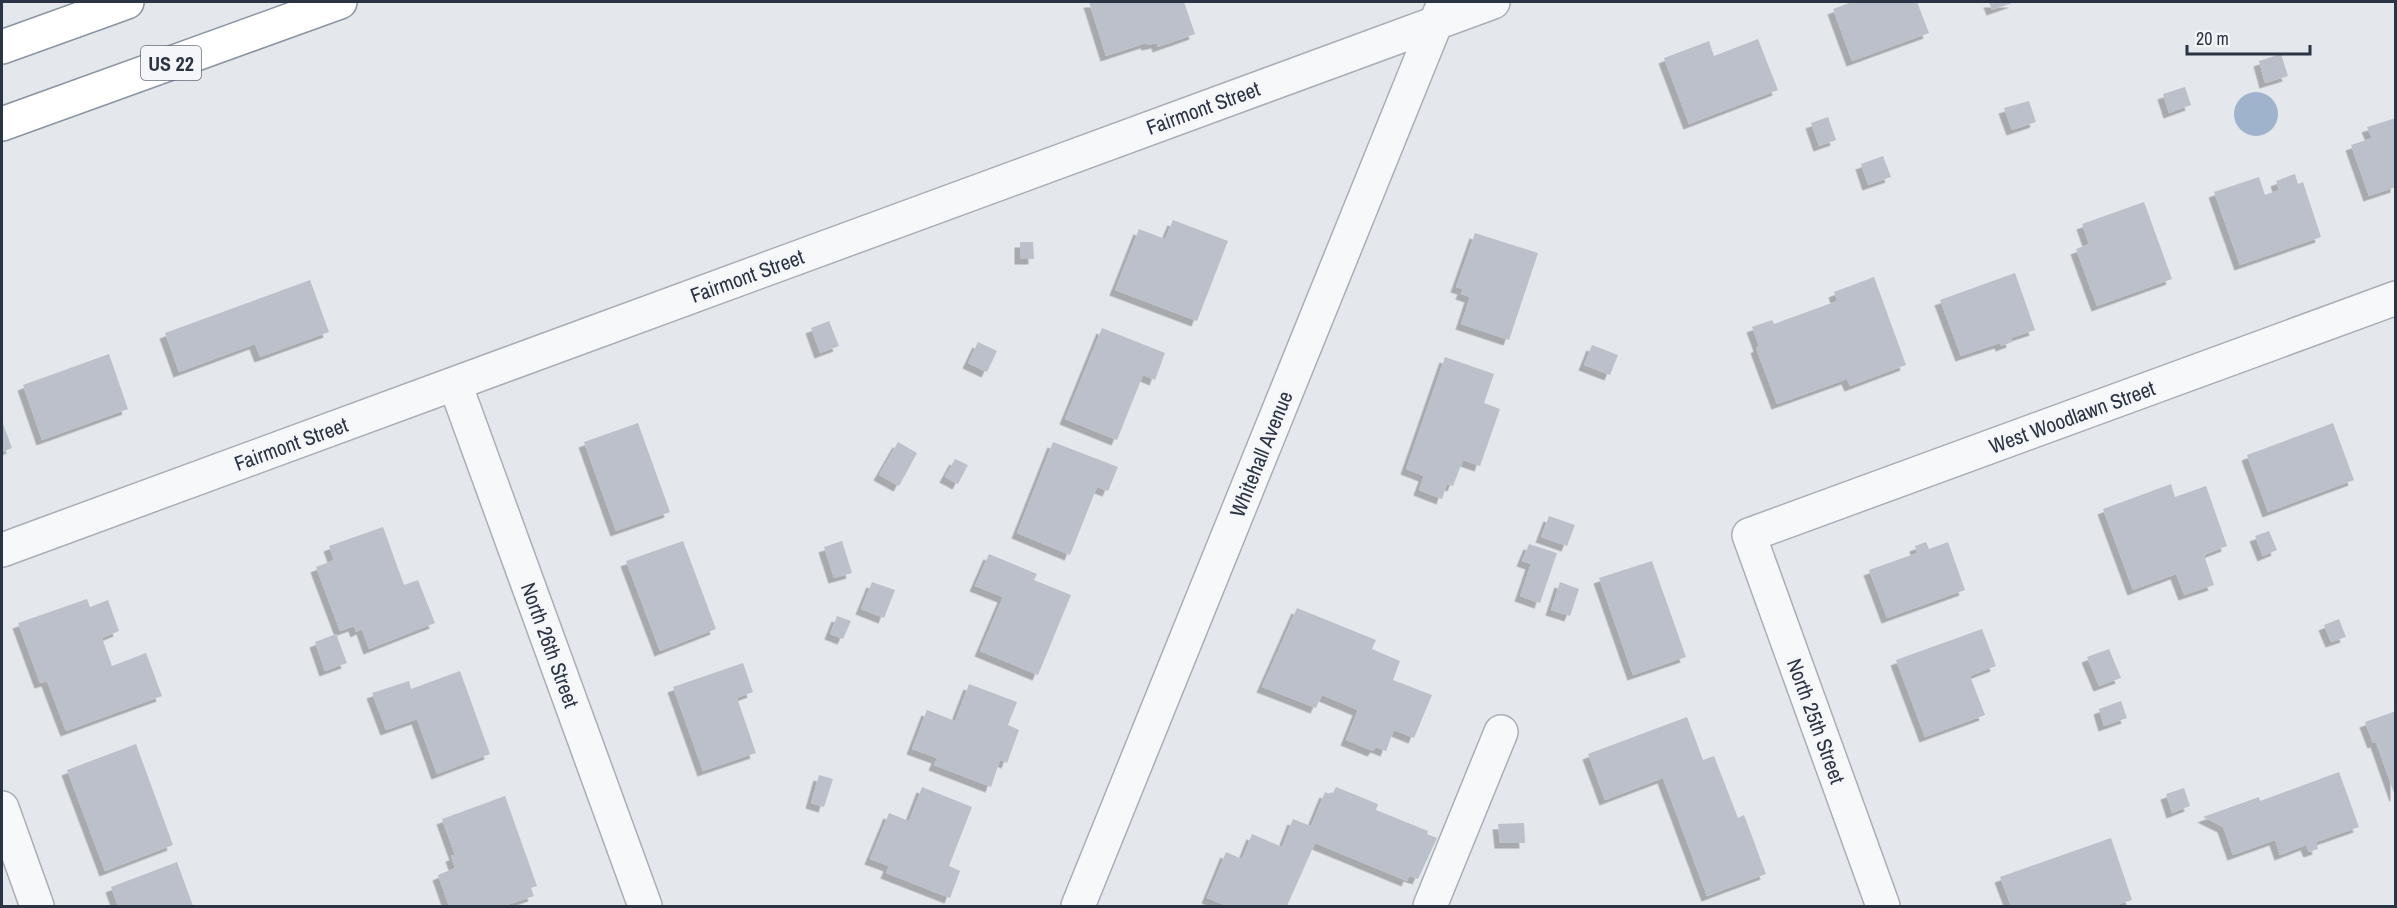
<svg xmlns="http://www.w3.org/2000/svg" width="2397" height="908" viewBox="0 0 2397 908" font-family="'Archivo Narrow',sans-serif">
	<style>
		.water { fill: #9fb4cc }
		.building { fill: #bbc0ca; filter: url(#shadow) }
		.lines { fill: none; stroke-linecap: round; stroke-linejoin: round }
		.minor-casing { stroke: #a9aeb7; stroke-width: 36 }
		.highway-casing { stroke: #8b94a3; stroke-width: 36 }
		.minor { stroke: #f7f8fa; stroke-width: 33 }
		.highway { stroke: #fff; stroke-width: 33 }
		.labels { text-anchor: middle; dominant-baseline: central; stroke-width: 4.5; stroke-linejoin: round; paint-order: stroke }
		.shield { fill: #f4f6f9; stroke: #676e7b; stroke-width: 1.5 }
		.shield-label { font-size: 20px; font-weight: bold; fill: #2b3445 }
		.street-label { font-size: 21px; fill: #2b3445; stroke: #f4f6f9 }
	</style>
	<defs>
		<filter id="shadow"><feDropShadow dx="-5.5" dy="5.5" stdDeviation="0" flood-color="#0004"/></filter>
	</defs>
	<rect width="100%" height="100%" fill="#e4e7ec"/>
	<!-- water -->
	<path class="water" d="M2234 114a22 22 0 1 1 44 0a22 22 0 1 1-44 0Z"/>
	<!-- building -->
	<path class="building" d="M1089 2H1184L1195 34 1158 47 1157 43 1147 45 1146 43 1106 56Z
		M1852 2H1917L1929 33 1852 61 1833 9Z
		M1989 2H2015L1992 10Z
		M1758 39 1778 90 1689 124 1664 58 1709 41 1714 56Z
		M2281 54 2288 76 2265 83 2259 61Z
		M2185 87 2191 105 2169 113 2163 94Z
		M2029 101 2036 122 2012 130 2004 108Z
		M1828 117 1836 140 1819 146 1811 123Z
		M2396 118V187L2369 196 2351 145 2372 138 2367 127Z
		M1883 156 1891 177 1868 185 1861 164Z
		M2295 174 2298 184 2303 182 2321 237 2240 265 2214 192 2259 177 2265 195 2279 190 2276 181Z
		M2144 202 2172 279 2097 306 2076 249 2089 244 2082 224Z
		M1173 220 1228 241 1197 321 1115 290 1139 229 1165 239Z
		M1475 233 1538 253 1509 340 1461 324 1470 297 1461 294 1463 289 1456 287Z
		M1020 242H1033L1034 259H1020Z
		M2015 273 2035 330 2011 338 2012 342 2001 346 2000 343 1961 356 1940 300Z
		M1874 277 1906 365 1850 386 1847 379 1777 404 1756 348 1759 346 1752 327 1772 320 1774 324 1837 301 1834 292Z
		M310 280 329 332 260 357 255 344 179 372 165 333Z
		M829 321 839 346 820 353 811 328Z
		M1102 328 1165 353 1155 380 1143 375 1117 440 1065 419Z
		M978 342 997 351 987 372 968 363Z
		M1592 345 1618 355 1610 375 1584 365Z
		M109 354 128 409 42 440 23 385Z
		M1445 357 1494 374 1484 403 1500 409 1480 466 1463 460 1453 486 1447 484 1442 499 1419 490 1424 476 1406 469Z
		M2 421 12 448 2 452Z
		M638 423 670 512 616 531 584 442Z
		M2333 423 2354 480 2268 512 2247 455Z
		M898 442 917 453 899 486 879 475Z
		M1053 442 1118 467 1108 491 1097 487 1070 555 1017 533Z
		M955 459 968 465 958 484 945 477Z
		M2171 484 2175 497 2206 486 2227 546 2204 555 2214 585 2184 595 2176 574 2133 590 2103 509Z
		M1549 516 1575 525 1567 546 1541 537Z
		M383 527 404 585 418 580 435 623 369 649 362 629 356 632 354 626 340 631 316 567 334 560 329 546Z
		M2269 531 2277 550 2263 556 2255 536Z
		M683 541 716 629 660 651 626 561Z
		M842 541 852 573 834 578 824 547Z
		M1926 542 1929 549 1948 542 1965 590 1887 618 1869 570 1917 553 1915 546Z
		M1529 544 1557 553 1540 603 1520 596 1531 564 1522 561Z
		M989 554 1037 574 1034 580 1071 595 1038 675 980 651 1003 597 975 586Z
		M1652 561 1686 657 1633 675 1599 578Z
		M872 582 895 590 884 618 861 609Z
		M1560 582 1579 589 1570 616 1551 610Z
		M87 599 90 607 108 600 119 631 102 638 112 666 146 653 162 696 66 731 47 681 40 683 18 623Z
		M1297 608 1376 640 1372 649 1400 661 1393 680 1432 695 1414 738 1394 730 1386 751 1376 747 1373 751 1346 740 1358 710 1322 695 1316 708 1262 687Z
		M837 616 851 621 843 639 830 634Z
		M2339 619 2346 637 2331 642 2324 625Z
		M1982 629 1996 666 1970 676 1985 715 1925 737 1896 660Z
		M336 634 347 663 325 671 315 642Z
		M2109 649 2121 678 2099 686 2087 657Z
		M743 663 753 692 737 698 756 753 703 771 673 687Z
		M460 671 490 754 437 774 417 719 386 730 372 693 409 681 411 689Z
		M969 684 1017 702 1008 725 1019 730 1007 763 1000 760 991 787 934 765 937 758 912 749 927 710 955 721Z
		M2121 701 2127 718 2104 726 2099 709Z
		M2396 711V796H2395L2376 742 2373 743 2365 722Z
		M1687 717 1703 760 1714 756 1738 818 1744 815 1766 874 1707 896 1663 778 1605 800 1588 754Z
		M136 744 173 845 105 871 67 770Z
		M2339 772 2359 827 2316 842 2318 849 2309 852 2306 845 2280 855 2275 840 2233 855 2223 827 2203 817 2259 797 2260 801Z
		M819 775 833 779 824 807 811 803Z
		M922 787 972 807 949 866 960 871 950 898 886 873 889 866 870 859 889 813 909 821Z
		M1336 787 1378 804 1376 810 1428 831 1427 834 1437 838 1418 879 1409 876 1407 881 1315 843 1287 906H1227L1207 898 1226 852 1242 859 1252 834 1282 847 1293 819 1311 826 1325 792 1332 795Z
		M2184 788 2190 806 2172 813 2166 794Z
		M505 796 537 886 531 888 534 896 503 906H449L438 875 455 868 451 856 455 855 442 819Z
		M1524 823 1525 843H1500L1498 824Z
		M2111 838 2132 900 2113 906H2011L2000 877Z
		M177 862 193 906H118L111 887Z"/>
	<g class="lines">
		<!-- minor casing -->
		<g class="minor-casing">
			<path id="minor" d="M455 384 645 906
				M2 550 1493 2
				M2 808 37 906
				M1078 906 1441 10
				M1430 906 1501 732
				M1883 906 1749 535 2396 298"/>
		</g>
		<!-- highway casing -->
		<g class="highway-casing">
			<path id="highway" d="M2 47 127 2
				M2 124 340 2"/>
		</g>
		<!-- minor -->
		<use href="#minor" class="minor"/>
		<!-- highway -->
		<use href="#highway" class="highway"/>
	</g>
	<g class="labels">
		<!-- shield labels -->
		<rect class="shield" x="141" y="46" width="60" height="34" rx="4.5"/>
		<g class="shield-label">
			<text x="171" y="63">US 22</text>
		</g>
		<!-- street labels -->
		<g class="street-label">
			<text transform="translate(1203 108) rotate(-20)">Fairmont Street</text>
			<text transform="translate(747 276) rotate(-20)">Fairmont Street</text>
			<text transform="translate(2072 417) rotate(-20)">West Woodlawn Street</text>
			<text transform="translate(291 444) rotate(-20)">Fairmont Street</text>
			<text transform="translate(1261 454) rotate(-68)">Whitehall Avenue</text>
			<text transform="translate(550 645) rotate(70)">North 26th Street</text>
			<text transform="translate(1816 721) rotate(70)">North 25th Street</text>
		</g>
	</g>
	<!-- border -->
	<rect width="2397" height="908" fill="none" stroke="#2b3445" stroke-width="6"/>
	<!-- scale -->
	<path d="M2187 45v9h123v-9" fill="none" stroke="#2b3445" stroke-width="3"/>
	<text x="2196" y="45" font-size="18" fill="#2b3445" stroke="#f4f6f9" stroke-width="4.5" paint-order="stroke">20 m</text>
</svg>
